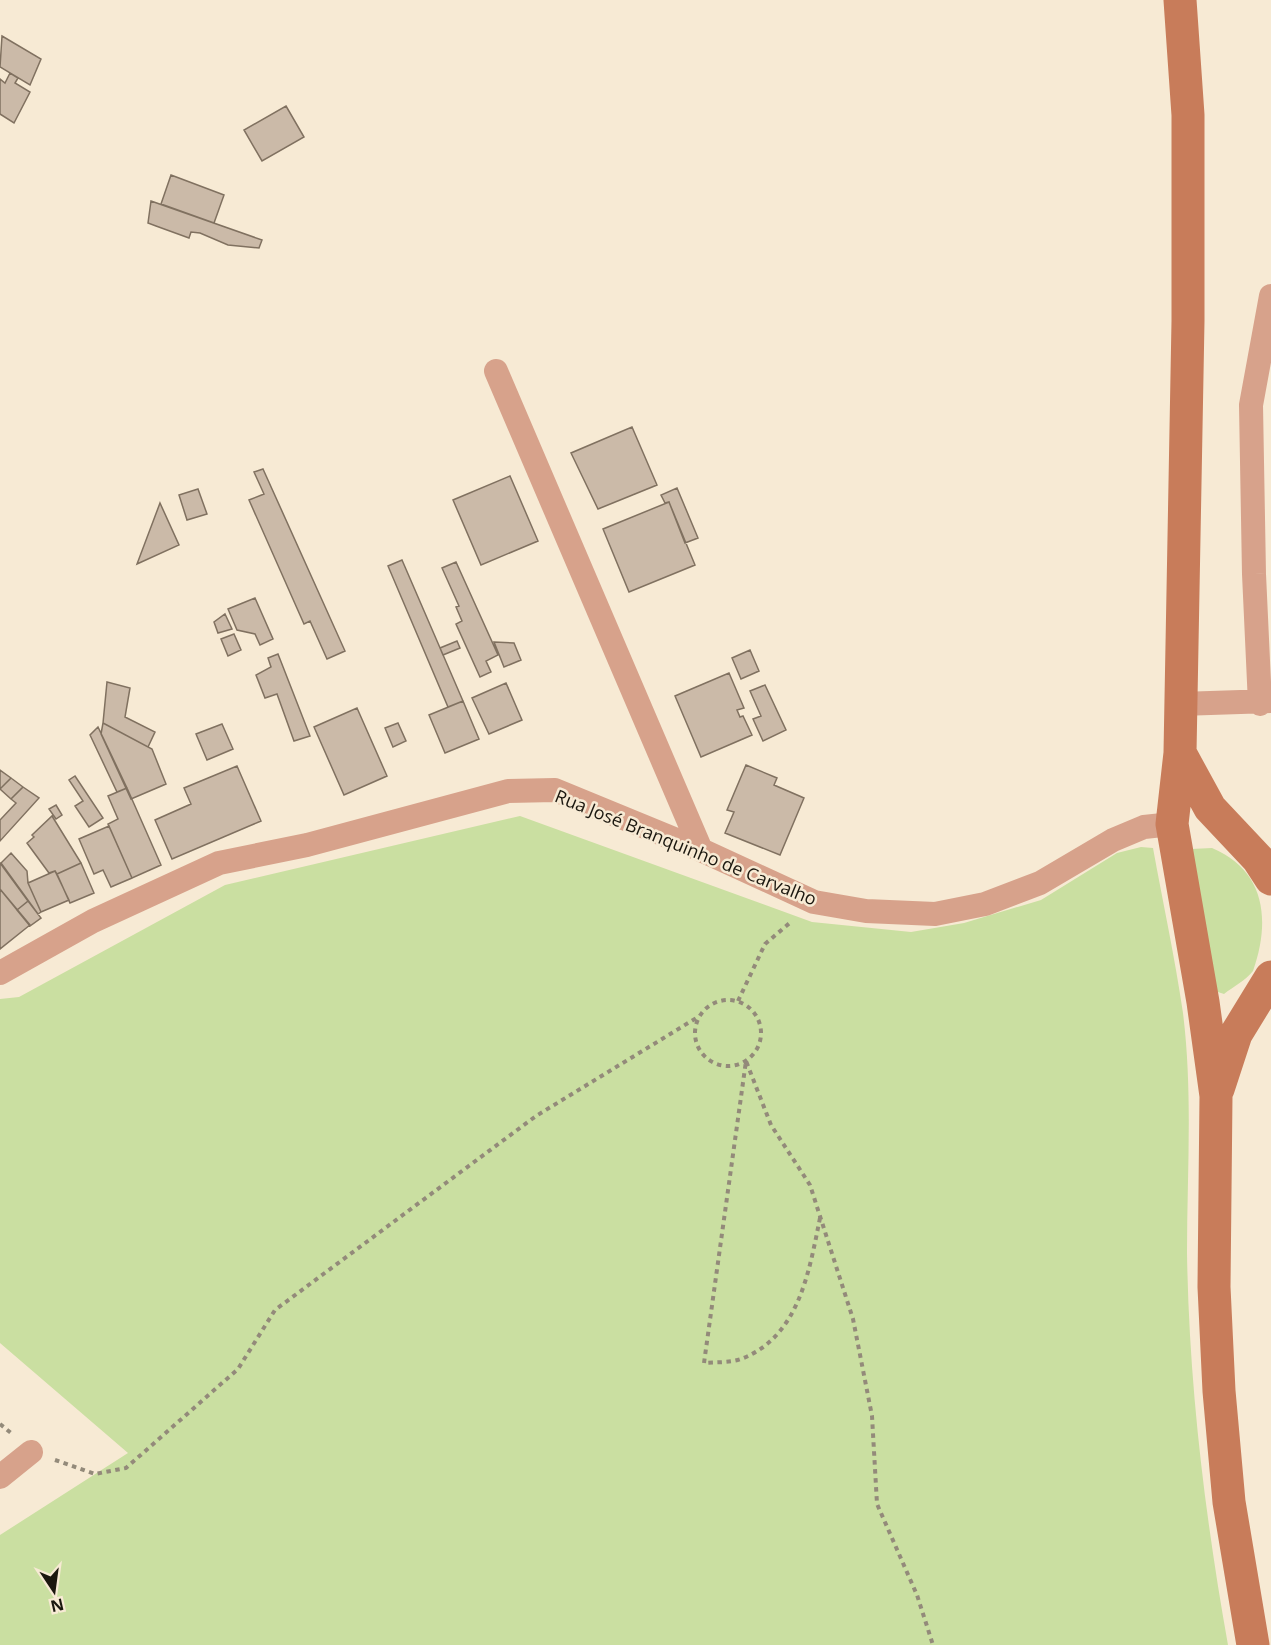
<svg xmlns="http://www.w3.org/2000/svg" width="1271" height="1645" viewBox="0 0 1271 1645" font-family="'Open Sans',sans-serif">
	<style>
		.green { fill: #cadfa1 }
		.building { fill: #cbbaa8; stroke: #807160; stroke-width: 1.5 }
		.lines { fill: none; stroke-linecap: round; stroke-linejoin: round }
		.path { stroke: #938a7a; stroke-width: 4; stroke-dasharray: 4.5 4.5; stroke-linecap: butt }
		.street { stroke: #d7a28b; stroke-width: 24 }
		.secondary { stroke: #c87c5a; stroke-width: 33 }
		.labels { text-anchor: middle; dominant-baseline: central; stroke-width: 5; stroke-linejoin: round; paint-order: stroke }
		.street-label { font-size: 18px; fill: #1b170f; stroke: #f7ead4 }
	</style>
	<rect width="100%" height="100%" fill="#f7ead4"/>
	<!-- green -->
	<path class="green" d="M520 816 812 922 911 932 964 923 1041 900 1117 853 1141 847 1153 848C1163 903 1175 958 1183 1013 1193 1094 1187 1173 1187 1253 1189 1385 1205 1516 1228 1645H0V1535L128 1453 0 1343V999L19 997 225 885Z
		M1212 848C1265 870 1271 920 1253 971 1246 980 1233 987 1224 994L1215 991 1191 849Z"/>
	<!-- building -->
	<path class="building" d="M2 36 41 59 30 85 0 67Z
		M10 73 18 78 15 83 30 92 14 123 0 114V79L5 83Z
		M286 106 304 137 262 161 244 130Z
		M171 175 224 195 214 223 161 204Z
		M151 201 262 240 259 248 228 245 200 233 191 232 189 238 156 226 148 223Z
		M632 427 657 485 598 509 571 453Z
		M263 469 345 651 327 659 310 621 304 624 249 500 264 494 254 472Z
		M510 476 538 541 481 565 453 500Z
		M677 488 698 538 685 543 669 502 665 503 661 495Z
		M198 489 207 514 187 520 179 495Z
		M669 502 695 565 629 592 603 529Z
		M160 503 179 545 137 564Z
		M402 560 463 701 448 707 388 566Z
		M456 562 498 655 486 661 491 672 480 677 456 624 462 621 456 607 459 606 442 568Z
		M255 598 273 639 260 645 255 634 237 630 228 609Z
		M225 614 232 629 218 633 214 622Z
		M234 634 241 650 228 656 221 639Z
		M457 641 460 648 443 655 440 648Z
		M494 642 514 643 521 660 504 667Z
		M750 650 759 671 741 679 732 658Z
		M278 654 310 736 294 741 277 694 265 698 256 675 271 667 268 658Z
		M729 673 744 708 737 710 740 717 743 716 752 735 701 757 675 696Z
		M107 682 130 688 125 717 155 732 148 747 103 723Z
		M506 683 522 720 489 734 472 698Z
		M765 685 786 730 763 741 753 719 761 716 750 691Z
		M463 701 479 739 445 753 429 715Z
		M357 708 387 776 344 795 314 727Z
		M103 723 152 749 166 784 131 799 101 734Z
		M398 723 406 741 393 747 385 728Z
		M222 724 233 749 207 760 196 734Z
		M98 727 127 788 117 792 90 735Z
		M746 765 777 778 774 785 804 798 780 855 725 833 734 812 727 810Z
		M237 766 261 821 172 859 155 820 191 804 184 788Z
		M0 770 11 778 0 789Z
		M75 776 103 818 89 827 75 806 83 801 69 780Z
		M11 778 23 787 11 799 0 789Z
		M23 787 39 798 0 841V820L16 803 11 799Z
		M127 788 161 865 132 878 108 824 118 819 108 796Z
		M56 805 62 815 56 819 49 809Z
		M52 816 81 863 57 874 55 871 49 873 27 843 34 837 32 835Z
		M109 826 132 878 111 887 103 870 94 874 79 839Z
		M11 853 27 871 28 883 41 912 38 914 1 863Z
		M0 863 28 901 17 910 0 889Z
		M81 863 94 893 70 903 57 874Z
		M55 871 69 900 41 912 28 883Z
		M0 889 30 925 0 949Z
		M28 901 41 918 30 926 17 910Z"/>
	<g class="lines">
		<!-- path -->
		<path class="path" d="M695 1033a33 33 0 1 1 66 0a33 33 0 1 1-66 0Z
			M738 1001 765 944 792 921
			M820 1218C809 1272 799 1337 741 1359 730 1363 715 1362 704 1363L746 1061 771 1125 810 1185 853 1319 872 1416 877 1504 917 1595 933 1645
			M0 1424 11 1433
			M55 1460 95 1474 126 1468 238 1369 275 1310 536 1116 698 1017"/>
		<!-- street -->
		<path class="street" d="M496 371 701 850
			M1180 704 1271 701
			M1260 704 1254 574 1251 405 1271 296
			M0 973 93 921 219 863 307 845 508 791 555 790 701 850 814 902 866 911 935 914 985 904 1040 883 1113 840 1144 827 1172 824
			M0 1477 31 1452"/>
		<!-- secondary -->
		<path class="secondary" d="M1180 0 1188 115V321L1180 753 1172 824 1203 1002 1216 1096 1214 1287 1219 1391 1229 1502 1253 1645
			M1180 753 1210 808 1258 859 1271 879
			M1218 1089 1236 1034 1271 977"/>
	</g>
	<g class="labels">
		<!-- street labels -->
		<g class="street-label">
			<text transform="translate(686 847) rotate(22)">Rua José Branquinho de Carvalho</text>
		</g>
	</g>
	<!-- north arrow -->
	<g transform="translate(54 1591) rotate(167)" stroke="#f7ead4" stroke-width="4.5" paint-order="stroke">
	<path d="M0-4.5L10 22L0 15L-10 22Z" fill="#1b170f"/>
	<text y="-9" font-size="16" font-weight="bold" text-anchor="middle" fill="#1b170f">N</text>
	</g>
</svg>
